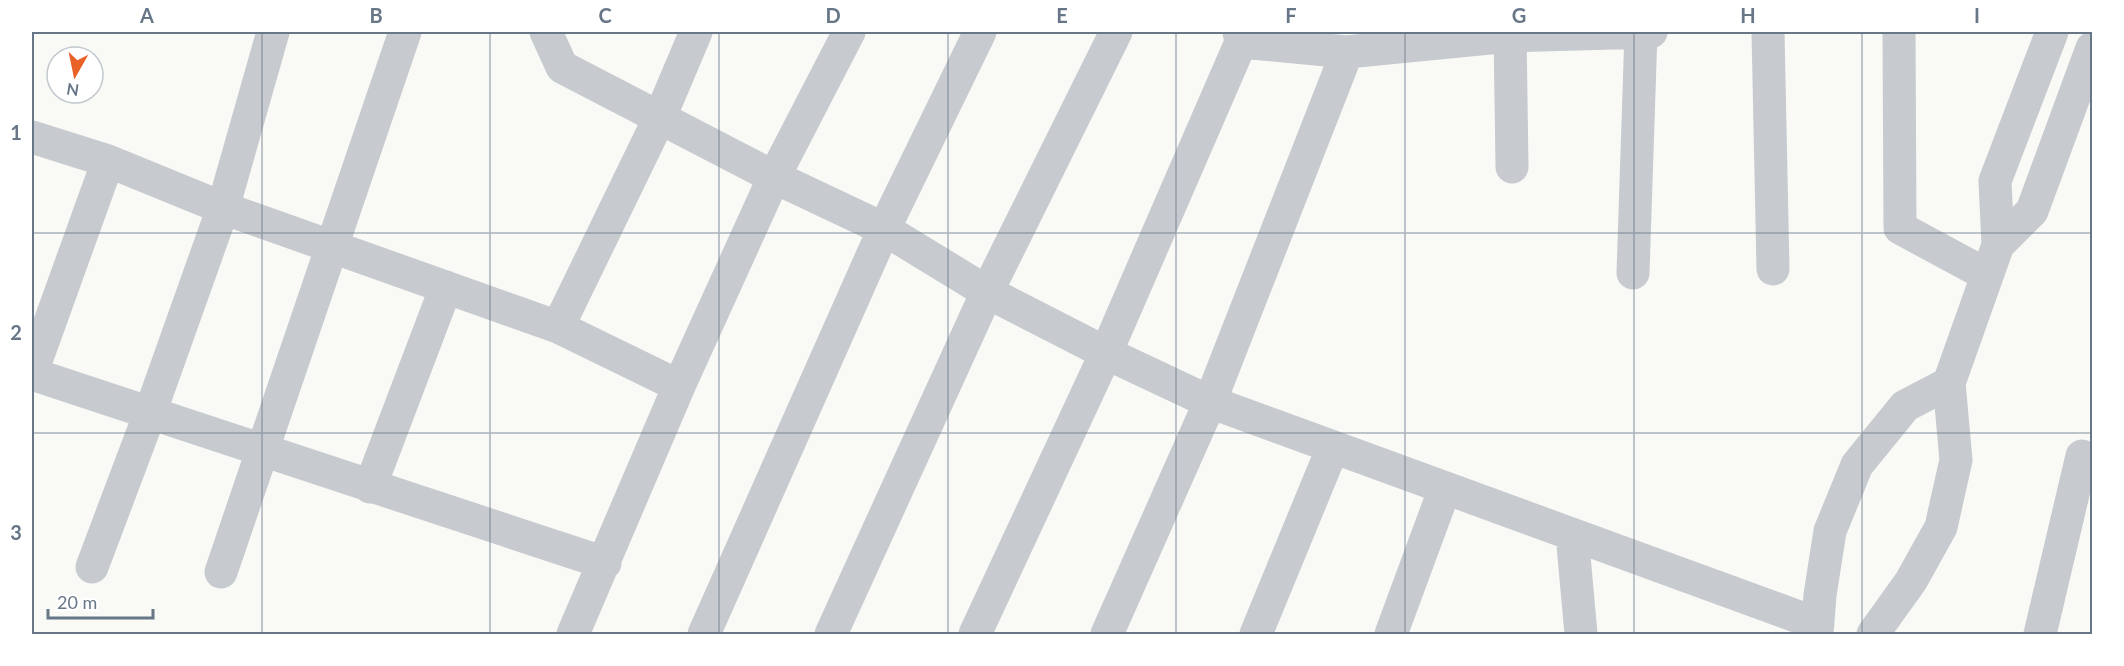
<svg xmlns="http://www.w3.org/2000/svg" width="2124" height="666" viewBox="0 0 2124 666" font-family="Lato,sans-serif">
	<style>
		.lines { fill: none; stroke-linecap: round; stroke-linejoin: round }
		.minor { stroke: #c7cace; stroke-width: 33 }
		.grid { fill: none; stroke: #677788; stroke-width: 1.5; stroke-opacity: 0.55 }
		.neatline { fill: none; stroke: #677788; stroke-width: 2 }
		.grid-label { font-size: 20px; text-anchor: middle; font-weight: bold; fill: #677788 }
	</style>
	<rect width="100%" height="100%" fill="#f9f9f6"/>
	<g class="lines">
		<!-- minor -->
		<path class="minor" d="M546 32 562 67 774 177 884 229 987 292 1106 353 1210 402 1818 624
			M1510 32 1512 167
			M1768 32 1773 269
			M1899 32 1900 228 1987 275
			M1241 42 1347 52 1510 36 1651 32
			M32 137 108 161 223 208 558 327 679 386
			M1998 245 2032 211 2092 48
			M1633 273 1641 32
			M558 327 660 117 696 32
			M32 372 108 161
			M32 374 605 563
			M370 487 446 287
			M1572 534 1581 634
			M92 567 150 413 223 208 273 32
			M221 572 405 32
			M573 634 679 386 774 177 849 32
			M704 634 884 229 980 32
			M831 634 987 292 1116 32
			M975 634 1106 353 1241 42 1239 32
			M1107 634 1210 402 1347 52
			M1256 634 1333 447
			M1391 634 1445 488
			M1817 634 1820 595 1830 531 1857 465 1905 406 1949 383
			M1873 634 1911 581 1941 527 1956 460 1949 383 1998 245 1995 181 2052 32
			M2040 634 2082 456"/>
	</g>
	<!-- grid -->
	<path class="grid" d="M262 32V634M490 32V634M719 32V634M948 32V634M1176 32V634M1405 32V634M1634 32V634M1862 32V634M32 233H2092M32 433H2092"/>
	<!-- border -->
	<rect width="2124" height="666" fill="none" stroke="#ffffff" stroke-width="66"/>
	<!-- north arrow -->
	<g transform="translate(75 75) rotate(189)"><circle r="28" fill="#ffffff" stroke="#c2c9cf" stroke-width="1.5"/>
	<path d="M0-4.5L10 22L0 15L-10 22Z" fill="#e86127"/>
	<text y="-9" font-size="16" font-weight="bold" text-anchor="middle" fill="#677788">N</text>
	</g>
	<!-- scale -->
	<path d="M48 609v9h105v-9" fill="none" stroke="#677788" stroke-width="3"/>
	<text x="57" y="609" font-size="18" fill="#677788" stroke="#ffffff" stroke-width="4.5" paint-order="stroke">20 m</text>
	<rect x="33" y="33" width="2058" height="600" class="neatline"/>
	<g class="grid-label">
		<text x="147" y="23">A</text>
		<text x="376" y="23">B</text>
		<text x="605" y="23">C</text>
		<text x="833" y="23">D</text>
		<text x="1062" y="23">E</text>
		<text x="1291" y="23">F</text>
		<text x="1519" y="23">G</text>
		<text x="1748" y="23">H</text>
		<text x="1977" y="23">I</text>
		<text x="16" y="140">1</text>
		<text x="16" y="340">2</text>
		<text x="16" y="540">3</text>
	</g>
</svg>
